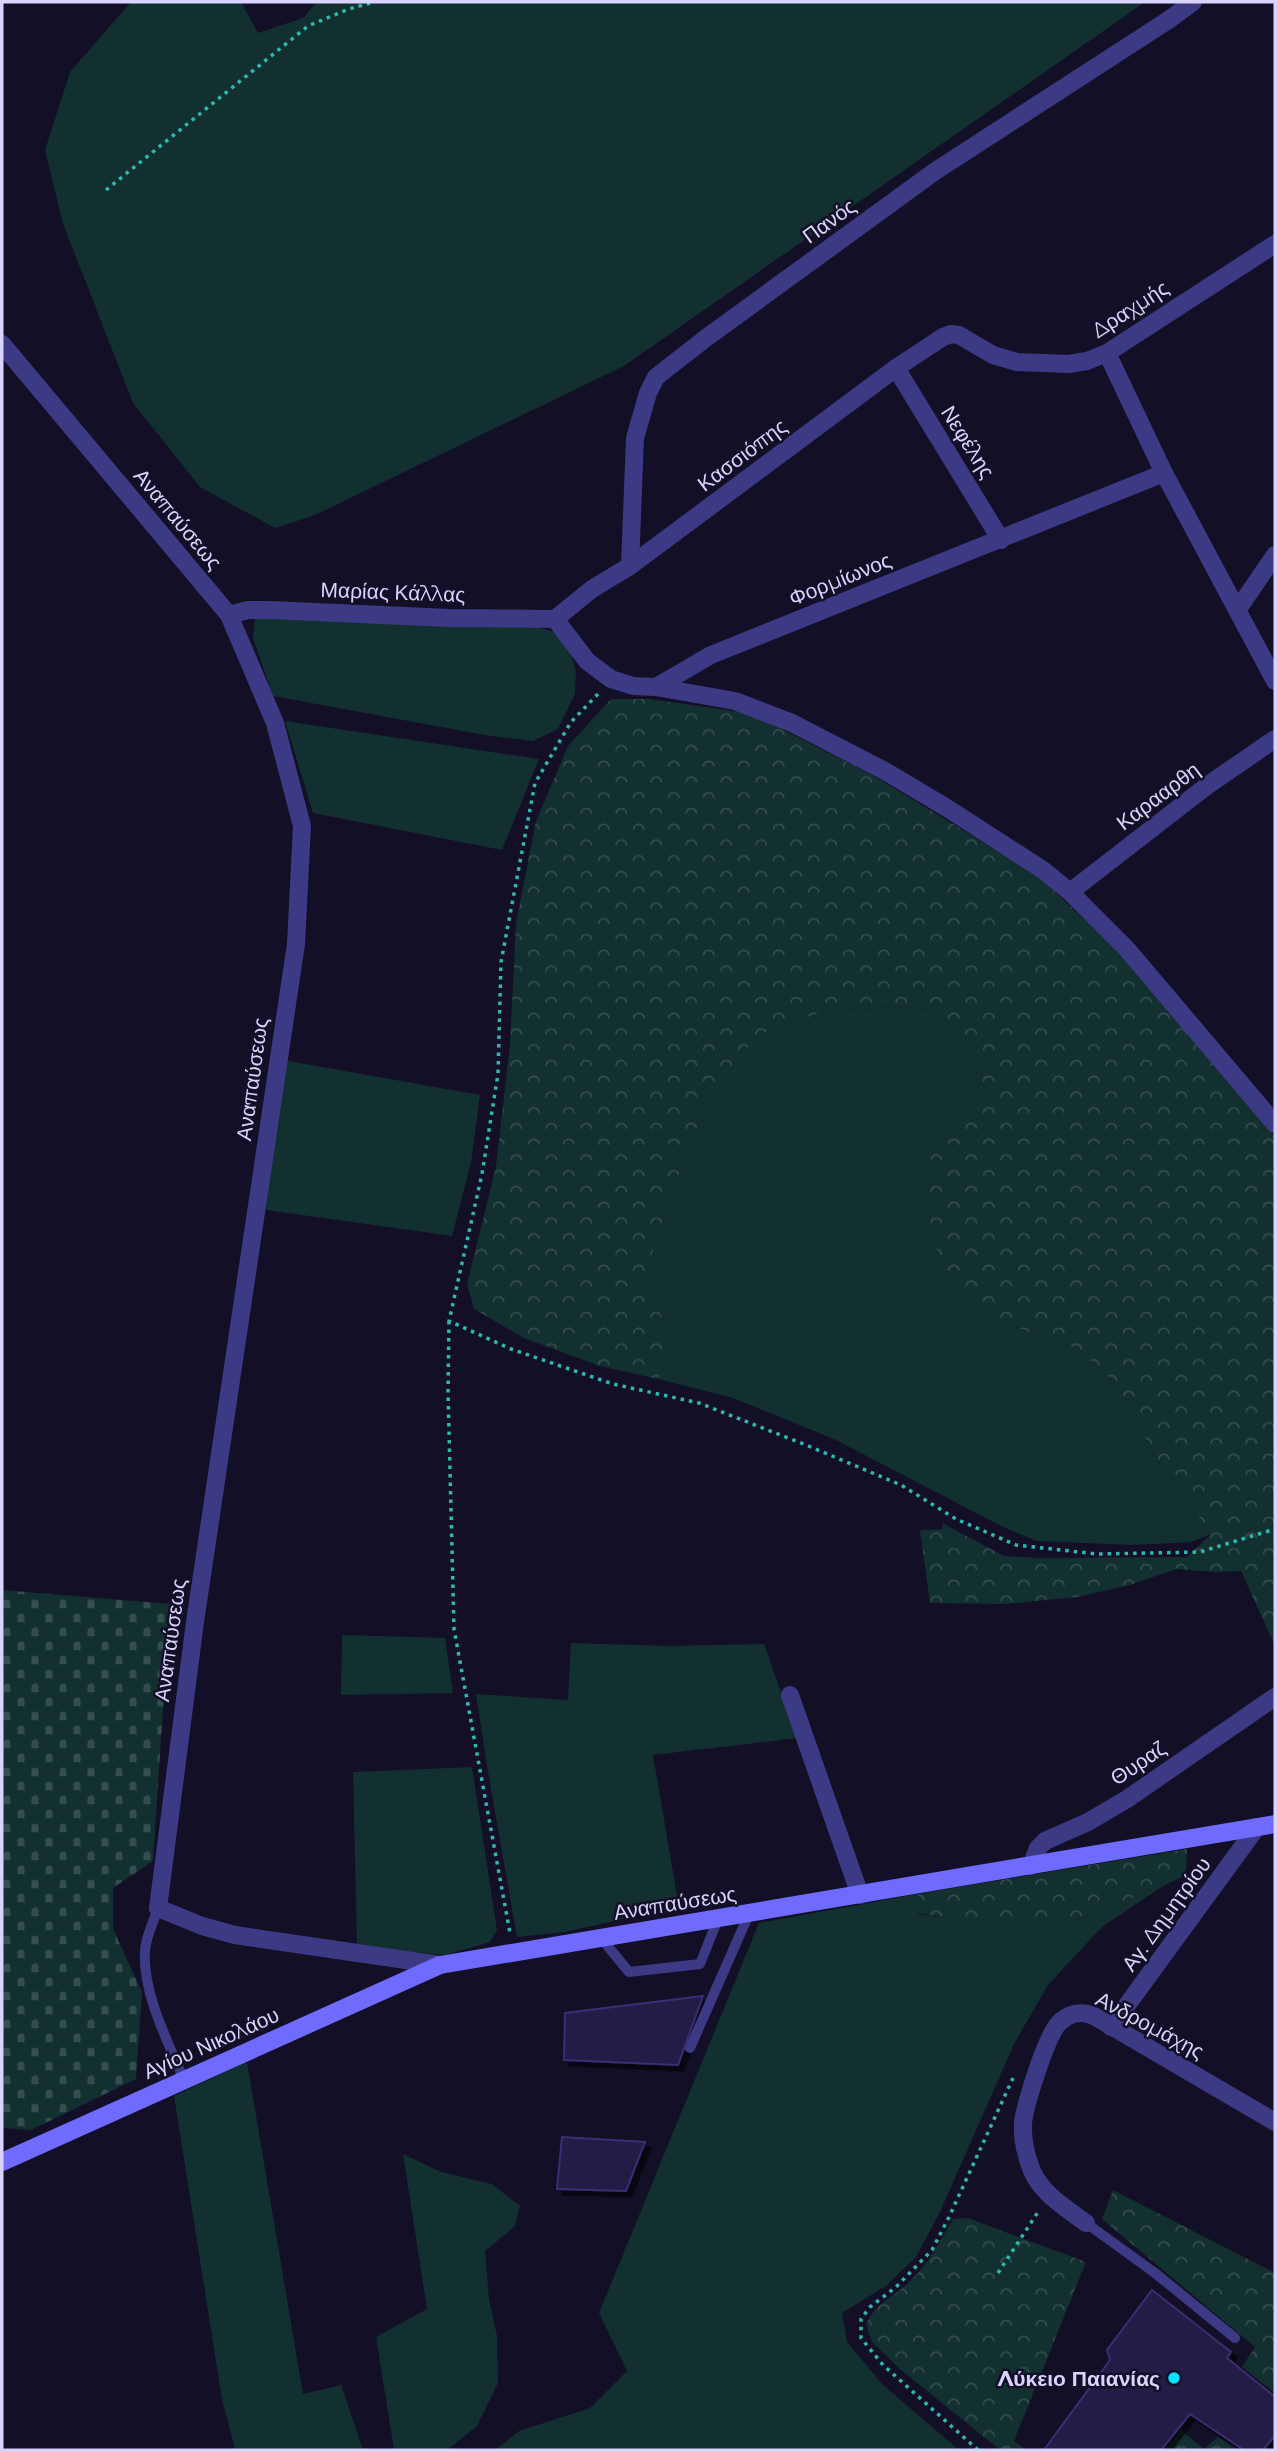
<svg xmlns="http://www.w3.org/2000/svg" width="1277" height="2452" viewBox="0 0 1277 2452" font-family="Montserrat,sans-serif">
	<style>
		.green { fill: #12302f }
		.forest { fill: url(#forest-crowns) }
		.cemetery { fill: url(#cemetery-stones) }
		.building { fill: #241b47; stroke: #3b2d73; stroke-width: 2; filter: url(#shadow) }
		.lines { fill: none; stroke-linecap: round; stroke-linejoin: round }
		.path { stroke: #2fb8b0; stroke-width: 3.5; stroke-dasharray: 3.5 5; stroke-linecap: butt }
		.lane { stroke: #3d3a85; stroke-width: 10 }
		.street { stroke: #3d3a85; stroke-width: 18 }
		.secondary { stroke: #6f6bff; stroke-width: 18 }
		.poi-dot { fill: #00e5ff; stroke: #130f26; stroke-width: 2.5 }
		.labels { text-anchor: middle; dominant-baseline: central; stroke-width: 5; stroke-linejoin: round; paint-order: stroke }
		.street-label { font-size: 21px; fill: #d9d4ff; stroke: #130f26 }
		.poi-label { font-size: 21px; font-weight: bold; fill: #d9d4ff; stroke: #130f26; text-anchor: end }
	</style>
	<defs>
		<pattern id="forest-crowns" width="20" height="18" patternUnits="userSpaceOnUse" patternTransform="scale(1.75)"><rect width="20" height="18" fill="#12302f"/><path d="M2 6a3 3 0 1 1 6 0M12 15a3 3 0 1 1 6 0" fill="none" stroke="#344d4e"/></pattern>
		<pattern id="cemetery-stones" width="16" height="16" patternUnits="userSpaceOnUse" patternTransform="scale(1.75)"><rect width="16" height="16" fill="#12302f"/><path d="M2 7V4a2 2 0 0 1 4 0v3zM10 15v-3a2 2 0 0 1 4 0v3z" fill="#344d4e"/></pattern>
		<filter id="shadow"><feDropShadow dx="5.5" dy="5.5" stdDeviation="0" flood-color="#0009"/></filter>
	</defs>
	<rect width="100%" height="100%" fill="#130f26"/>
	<!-- green -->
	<path class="green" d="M131 2H241L258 33 303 18 317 2H1145L624 366 315 515 275 528 200 487 133 403 63 224 45 150 70 72Z
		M269 614 534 626 554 632 571 653 576 672 575 694 558 729 533 741 490 736 273 696 253 638 255 619Z
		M285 721 539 759 502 850 313 813Z
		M894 1007 934 1009 968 1041 982 1072 974 1110 943 1127 1010 1325 1077 1349 1117 1384 1155 1456 1211 1534 1191 1542 1134 1545 1036 1541 1001 1526 836 1440 733 1398 658 1379 673 1349 646 1274 670 1198 711 1091 757 1035 825 1011Z
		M283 1060 480 1095 471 1163 452 1236 259 1209Z
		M342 1635 445 1638 453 1693 341 1695Z
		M571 1643 669 1646 764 1644 797 1738 653 1755 679 1907 564 1932 517 1937 487 1766 476 1694 568 1700Z
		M472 1767 497 1930 490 1942 445 1955 357 1947 353 1772Z
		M1163 1886 1102 1927 1048 1985 1015 2042 940 2212 916 2257 886 2286 842 2313 847 2342 883 2385 959 2450H495L519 2431 590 2408 627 2371 599 2313 759 1923 918 1894V1914L991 1925 1069 1923Z
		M247 2062 303 2394 341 2385 363 2450H235L222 2399 174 2096Z
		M403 2154 441 2172 492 2184 520 2206 515 2226 485 2251 489 2299 497 2336 498 2383 477 2426 447 2450H394L376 2337 427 2309Z"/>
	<!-- forest -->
	<path class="forest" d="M611 699H649L749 713 871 774 1038 876 1114 947 1275 1137V1646L1241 1571 1216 1572 1176 1569 1130 1585 1077 1597 1006 1604 930 1603 920 1530 943 1529 942 1523 1004 1556 1036 1558 1187 1557 1211 1534 1155 1456 1117 1384 1077 1349 1010 1325 944 1277 921 1185 943 1127 974 1110 982 1072 968 1041 934 1009 894 1007 825 1011 758 1035 711 1091 670 1198 646 1274 673 1349 658 1379 600 1366 524 1338 474 1309 467 1284 496 1167 510 1044 516 923 536 821 568 746Z
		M1187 1849 1186 1875 1163 1886 1069 1923 991 1926 917 1913 918 1894Z
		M1113 2190 1275 2273V2393L1242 2367 1255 2347 1102 2219Z
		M968 2218 1086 2262 1014 2441 1026 2450H1000L900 2369 872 2342 866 2324C878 2301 891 2299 909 2282 928 2265 940 2241 953 2219Z
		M1181 2430 1204 2449 1218 2437 1237 2450H1164Z"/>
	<!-- cemetery -->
	<path class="cemetery" d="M2 1590 170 1604 153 1861 113 1888V1929L142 1992 136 2079 31 2130 2 2128Z"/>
	<!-- building -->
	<path class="building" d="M703 1996 678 2065 564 2060 565 2013Z
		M562 2137 645 2142 626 2191 557 2189Z
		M1152 2290 1231 2352 1227 2358 1275 2397V2436L1263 2450H1244L1190 2414 1161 2450H1044L1110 2360 1107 2350Z"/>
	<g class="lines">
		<!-- path -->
		<path class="path" d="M106 190 308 26 349 9 374 2
			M598 694 571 722 535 783 501 962 498 1074 482 1174 449 1321 511 1349 613 1384 699 1403 806 1445 901 1485 956 1519 1016 1545 1097 1554 1200 1552 1275 1529
			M449 1321 448 1392 454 1629 510 1933
			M998 2273 1038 2212
			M978 2450 883 2365 861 2338V2319L870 2307 896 2287 932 2250 949 2217 1013 2078"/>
		<!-- lane -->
		<path class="lane" d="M158 1908C154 1921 146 1936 145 1950 142 1992 168 2042 184 2080
			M601 1938 629 1972 700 1964 718 1919
			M690 2048 749 1914
			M1086 2223 1155 2273 1235 2338"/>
		<!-- street -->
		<path class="street" d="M2 344 229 615 275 723 302 826 296 944 195 1622 158 1908 202 1926 235 1935 440 1965
			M1107 353 1164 473 1275 681
			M896 368 1001 540
			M630 566 635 438 648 393 656 377 706 338 934 172 1170 19 1193 2
			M1238 609 1275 555
			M229 615 248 610H270L449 618 555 619
			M555 619 592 589 630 566 896 368 943 337 951 334 959 335 993 355 1017 362 1069 364 1087 361 1107 353 1275 244
			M555 619 587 661 611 679 633 686 656 687 711 655 1164 473
			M656 687 735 701 792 723 885 771 947 808 1043 870 1070 892 1126 948 1275 1124
			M1070 892 1208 785 1275 739
			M790 1695 860 1895
			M1031 1866 1038 1848 1045 1841 1088 1822 1127 1799 1275 1697
			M1111 2027 1257 1827
			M1086 2223C1066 2208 1042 2194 1032 2171 1026 2156 1022 2140 1023 2123 1025 2105 1047 2033 1060 2022 1071 2012 1081 2011 1094 2016L1275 2122"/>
		<!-- secondary -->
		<path class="secondary" d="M2 2162 440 1965 1275 1824"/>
	</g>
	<!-- markers -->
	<circle class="poi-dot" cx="1174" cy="2378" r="7"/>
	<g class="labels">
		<!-- street labels -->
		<g class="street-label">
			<text transform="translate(829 221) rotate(-36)">Πανός</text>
			<text transform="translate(1130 309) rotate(-33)">Δραχμής</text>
			<text transform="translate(968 442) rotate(58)">Νεφέλης</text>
			<text transform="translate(742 455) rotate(-37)">Κασσιόπης</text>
			<text transform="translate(178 519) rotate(50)">Αναπαύσεως</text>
			<text transform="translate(840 579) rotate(-22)">Φορμίωνος</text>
			<text transform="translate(393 592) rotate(2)">Μαρίας Κάλλας</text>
			<text transform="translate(1158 796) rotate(-37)">Καρααρθη</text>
			<text transform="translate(252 1079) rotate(-82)">Αναπαύσεως</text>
			<text transform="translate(170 1640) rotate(-82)">Αναπαύσεως</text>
			<text transform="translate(1138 1763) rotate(-34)">Θυραζ</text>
			<text transform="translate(675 1903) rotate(-9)">Αναπαύσεως</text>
			<text transform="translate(1166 1914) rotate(-54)">Αγ. Δημητρίου</text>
			<text transform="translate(1150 2025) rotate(28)">Ανδρομάχης</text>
			<text transform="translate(211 2043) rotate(-24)">Αγίου Νικολάου</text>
		</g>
		<!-- poi labels -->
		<g class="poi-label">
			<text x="1160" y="2378">Λύκειο Παιανίας</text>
		</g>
	</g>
	<!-- border -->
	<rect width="1277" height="2452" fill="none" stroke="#d9d4ff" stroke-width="7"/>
</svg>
